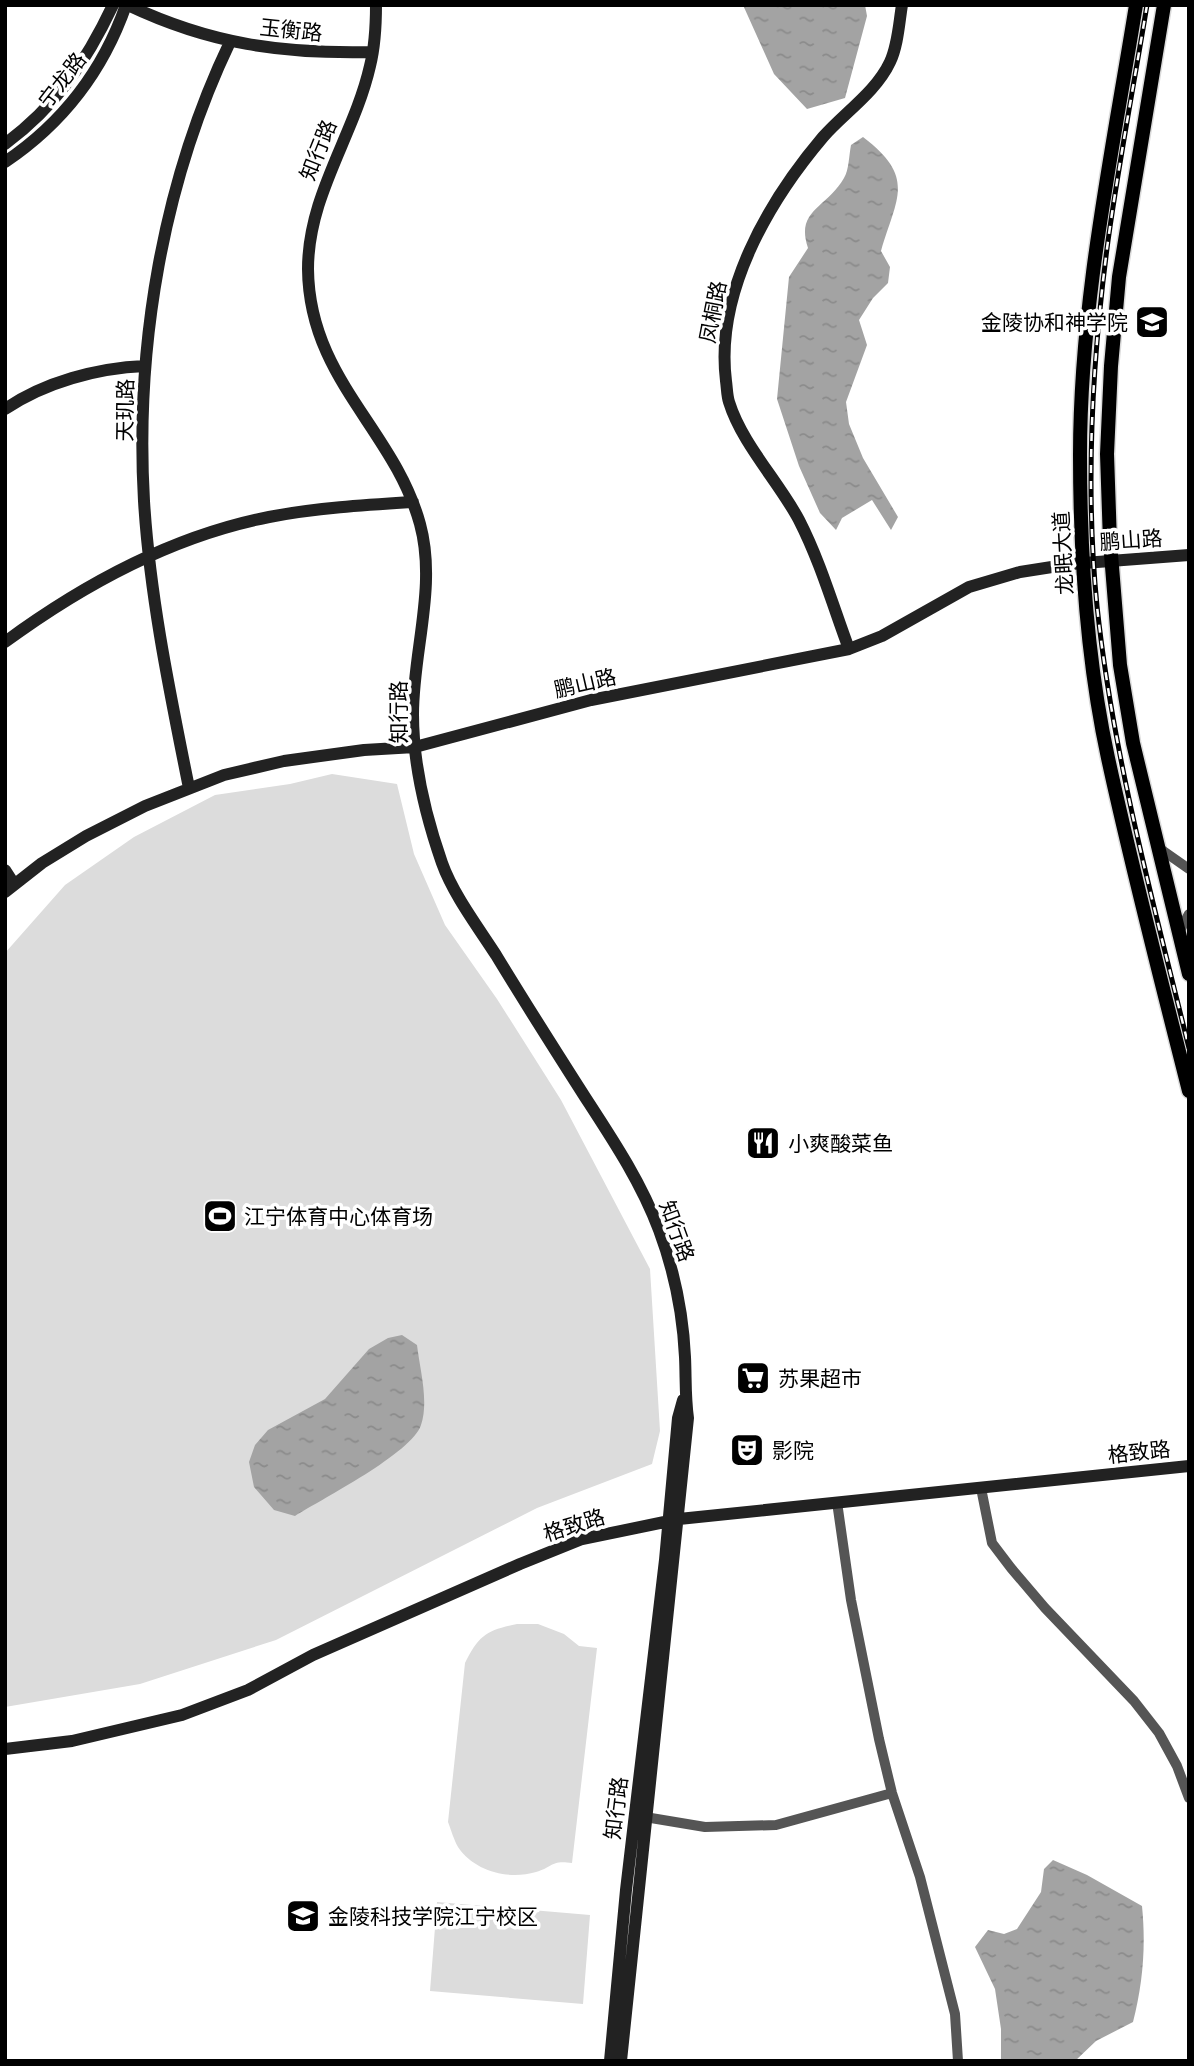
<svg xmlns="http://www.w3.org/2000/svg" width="1194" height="2066" viewBox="0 0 1194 2066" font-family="Helvetica,'Noto Sans SC',sans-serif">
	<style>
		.garden { fill: #dcdcdc }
		.water { fill: url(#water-ripples) }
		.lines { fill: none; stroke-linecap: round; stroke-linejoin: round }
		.primary-casing { stroke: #dbdbdb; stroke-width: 17 }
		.street { stroke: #555; stroke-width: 10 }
		.secondary { stroke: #222; stroke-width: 12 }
		.primary { stroke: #000; stroke-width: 14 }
		.rail-casing { stroke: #000; stroke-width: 5 }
		.rail { stroke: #fff; stroke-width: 2.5; stroke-dasharray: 8; stroke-linecap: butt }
		.labels { text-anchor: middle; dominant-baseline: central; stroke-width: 7; stroke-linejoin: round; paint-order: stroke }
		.street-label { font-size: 21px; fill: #000; stroke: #fff }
		.poi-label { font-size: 21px; fill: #000; stroke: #fff; text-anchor: start }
	</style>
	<defs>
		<pattern id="water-ripples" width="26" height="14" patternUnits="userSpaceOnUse" patternTransform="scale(1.75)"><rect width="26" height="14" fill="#a3a3a3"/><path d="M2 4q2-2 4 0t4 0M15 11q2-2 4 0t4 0" fill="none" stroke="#8b8b8b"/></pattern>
	</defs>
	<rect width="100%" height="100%" fill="#fff"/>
	<!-- garden -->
	<path class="garden" d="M332 774 397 784 414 854 445 925 497 999 561 1100 650 1269 660 1431 652 1464 537 1508 276 1640 140 1684 5 1707V953L65 885 134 837 215 795 290 784Z
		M517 1624H538L564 1634 579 1646 597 1648 572 1863C550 1860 554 1867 536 1872 509 1880 475 1872 458 1847 454 1840 451 1830 448 1822L465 1663C479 1635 487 1630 517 1624Z
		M437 1902 590 1915 583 2004 430 1991Z"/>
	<!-- water -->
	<path class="water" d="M743 5H865L867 16 845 98 807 109 774 74Z
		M863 137C917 178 896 198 881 251L890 267 888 283 873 298 859 320 867 345 846 402 849 424 863 458 898 517 891 530 872 500 842 518 836 530 820 513 799 466 777 399 789 277 808 248C795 210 827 208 844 178 849 170 849 155 851 145Z
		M402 1335 417 1345C420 1370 429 1401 421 1425 412 1453 322 1499 295 1516L274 1510 254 1487 249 1462 255 1445 268 1430 325 1399 369 1349 388 1338Z
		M1053 1860 1087 1875 1142 1906C1146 1946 1143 1983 1133 2022L1096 2041 1075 2061H1001V2029L995 1989 975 1947 988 1930 1004 1934 1017 1929 1041 1892 1044 1869Z"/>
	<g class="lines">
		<!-- primary casing -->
		<g class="primary-casing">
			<path id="primary" d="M1136 5C1112 154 1080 304 1080 455 1080 554 1087 661 1108 758 1132 869 1161 980 1189 1091
				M1164 5 1119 277 1111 366 1107 454 1110 542 1120 665 1133 743 1189 974"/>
		</g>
		<!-- street -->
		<path class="street" d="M1159 848 1189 869
			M1179 932 1189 914
			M981 1488 992 1543 1011 1568 1045 1608 1134 1701 1159 1733 1177 1766 1189 1798
			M837 1502 851 1600 879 1739 892 1793 920 1877 955 2014 958 2061
			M645 1817 705 1827 776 1825 892 1793"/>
		<!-- secondary -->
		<path class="secondary" d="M128 5C210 44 282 54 372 52
			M376 5C376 26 375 46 370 66 354 136 308 195 308 269 309 379 394 429 420 524 437 586 413 651 413 714 413 763 426 817 442 863 453 894 478 927 496 955 525 1003 555 1050 585 1097 613 1140 641 1182 659 1230 674 1270 683 1315 685 1357 686 1378 685 1397 688 1418L621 2061
			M5 144C56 106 86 62 113 5
			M5 162C63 123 103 71 126 5
			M5 409C45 382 97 368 145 366
			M5 642C84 584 172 536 269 517 316 508 365 505 413 502
			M849 649C833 606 820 561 799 520 779 482 742 444 729 402 727 396 727 388 726 381 715 293 768 202 823 137 844 113 876 92 890 62 898 45 899 23 902 5
			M189 788C170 693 150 598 144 501 135 346 163 182 230 42
			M5 870 14 884
			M5 892 42 863 86 836 145 806 224 775 284 761 364 750 415 747 591 700 849 649 882 636 969 587 1020 572 1071 564 1189 555
			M5 1749 72 1741 182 1715 248 1690 313 1655 520 1564 582 1539 679 1519 1189 1466
			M610 2061 626 1890 665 1560 678 1418 683 1400"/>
		<!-- primary -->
		<use href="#primary" class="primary"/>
		<!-- rail casing -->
		<g class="rail-casing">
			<path id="rail" d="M1147 5C1134 84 1119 162 1108 241 1092 361 1085 485 1097 606 1113 756 1153 902 1189 1048"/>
		</g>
		<!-- rail -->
		<use href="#rail" class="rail"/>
	</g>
	<!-- icons -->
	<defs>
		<g id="university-square" transform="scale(1.75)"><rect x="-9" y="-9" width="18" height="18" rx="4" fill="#000" stroke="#fff"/><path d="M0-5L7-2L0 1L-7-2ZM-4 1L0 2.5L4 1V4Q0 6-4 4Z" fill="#fff"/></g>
		<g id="restaurant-square" transform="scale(1.75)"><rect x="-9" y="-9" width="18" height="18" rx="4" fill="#000" stroke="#fff"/><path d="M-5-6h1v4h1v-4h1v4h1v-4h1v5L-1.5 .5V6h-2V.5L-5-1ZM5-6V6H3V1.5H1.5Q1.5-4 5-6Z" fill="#fff"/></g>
		<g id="stadium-square" transform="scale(1.75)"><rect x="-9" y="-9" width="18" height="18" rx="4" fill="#000" stroke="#fff"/><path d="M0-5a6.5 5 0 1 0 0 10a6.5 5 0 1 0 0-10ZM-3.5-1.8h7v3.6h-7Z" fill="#fff"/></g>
		<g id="supermarket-square" transform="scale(1.75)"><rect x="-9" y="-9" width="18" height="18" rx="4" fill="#000" stroke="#fff"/><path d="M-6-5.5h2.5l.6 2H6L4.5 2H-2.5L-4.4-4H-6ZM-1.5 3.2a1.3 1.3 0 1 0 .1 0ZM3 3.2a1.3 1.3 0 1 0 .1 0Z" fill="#fff"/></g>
		<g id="theatre-square" transform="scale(1.75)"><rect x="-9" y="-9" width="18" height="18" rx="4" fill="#000" stroke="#fff"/><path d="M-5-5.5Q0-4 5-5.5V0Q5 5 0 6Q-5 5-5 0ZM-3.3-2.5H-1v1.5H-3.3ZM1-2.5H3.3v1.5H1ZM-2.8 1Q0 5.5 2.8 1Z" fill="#fff"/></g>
	</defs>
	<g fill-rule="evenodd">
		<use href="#university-square" x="1152" y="322"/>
		<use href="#restaurant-square" x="763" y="1143"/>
		<use href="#stadium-square" x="220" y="1216"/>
		<use href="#supermarket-square" x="753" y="1378"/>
		<use href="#theatre-square" x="747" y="1450"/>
		<use href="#university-square" x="303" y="1916"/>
	</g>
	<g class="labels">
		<!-- street labels -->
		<g class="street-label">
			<text transform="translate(291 30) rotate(6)">玉衡路</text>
			<text transform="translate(62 80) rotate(-52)">宁龙路</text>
			<text transform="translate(318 150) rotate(-68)">知行路</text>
			<text transform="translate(713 312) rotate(-79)">凤桐路</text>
			<text transform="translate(125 410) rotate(-89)">天玑路</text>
			<text transform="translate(1131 540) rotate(-4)">鹏山路</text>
			<text transform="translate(1063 553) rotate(-93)">龙眠大道</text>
			<text transform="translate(585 683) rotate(-13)">鹏山路</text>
			<text transform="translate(398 712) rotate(-90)">知行路</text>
			<text transform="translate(677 1231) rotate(70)">知行路</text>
			<text transform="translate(1139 1452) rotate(-6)">格致路</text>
			<text transform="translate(574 1525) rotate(-17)">格致路</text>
			<text transform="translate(616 1808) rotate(-83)">知行路</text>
		</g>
		<!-- poi labels -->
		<g class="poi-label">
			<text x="1128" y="322" text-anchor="end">金陵协和神学院</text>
			<text x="788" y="1143">小爽酸菜鱼</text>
			<text x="244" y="1216">江宁体育中心体育场</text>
			<text x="778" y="1378">苏果超市</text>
			<text x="772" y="1450">影院</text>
			<text x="328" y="1916">金陵科技学院江宁校区</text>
		</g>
	</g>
	<!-- border -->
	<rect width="1194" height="2066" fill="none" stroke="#000000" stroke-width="14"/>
</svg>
